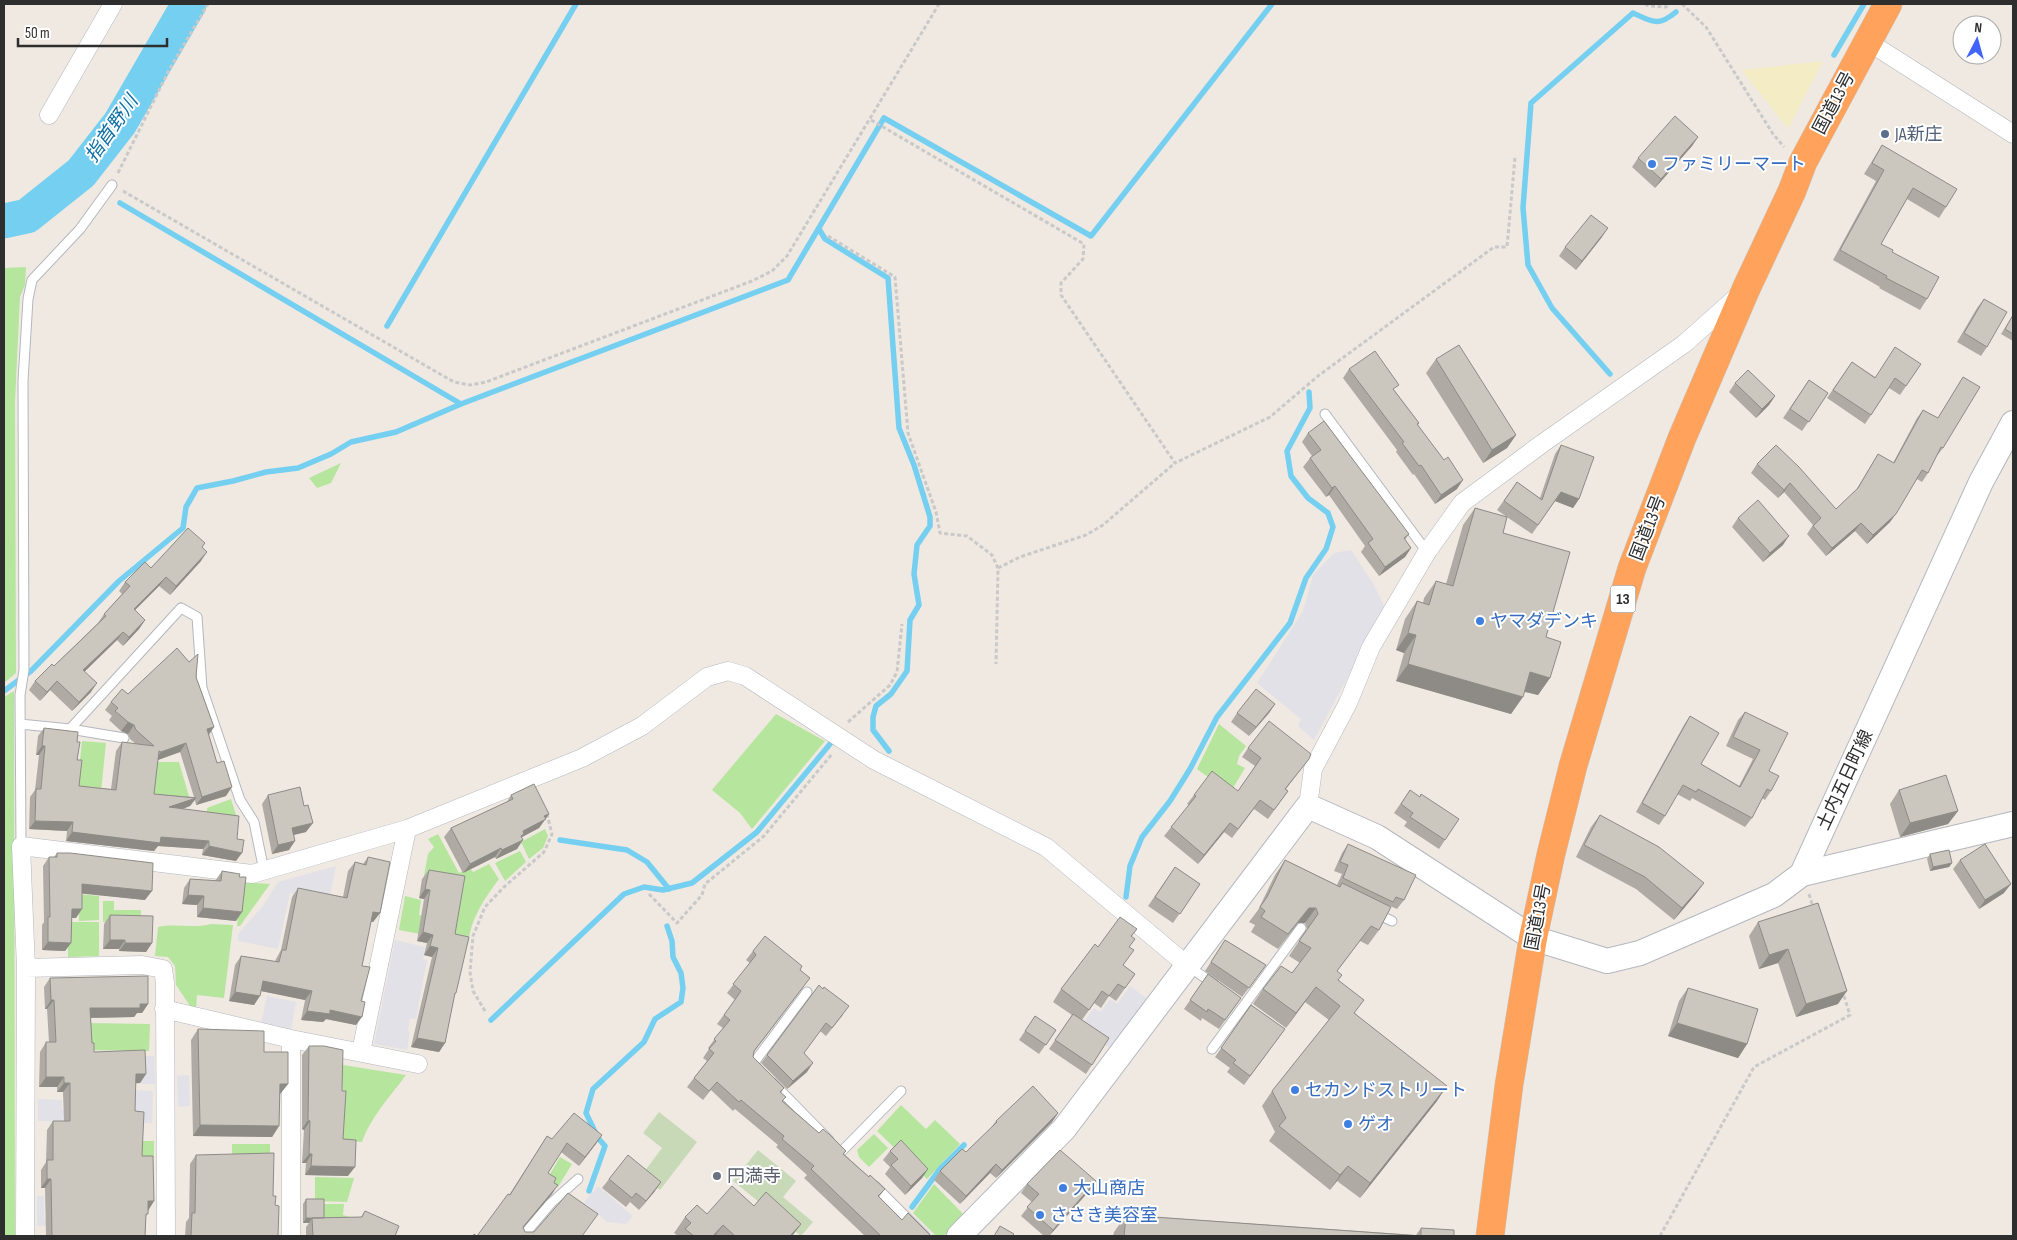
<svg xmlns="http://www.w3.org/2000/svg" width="2017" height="1240" viewBox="0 0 2017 1240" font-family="'Sofia Sans Condensed','Noto Sans JP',sans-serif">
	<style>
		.industrial { fill: #e3e1e8 }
		.green { fill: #b6e59e }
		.sand { fill: #f3ecc5 }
		.cemetery { fill: #c8d9b8 }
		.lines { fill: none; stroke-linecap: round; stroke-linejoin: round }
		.stream { stroke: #75cff0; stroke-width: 5.5 }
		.river { stroke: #75cff0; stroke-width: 35 }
		.lane-casing { stroke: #b4b7c1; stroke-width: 11 }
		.street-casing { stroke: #b4b7c1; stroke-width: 19 }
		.secondary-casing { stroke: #b4b7c1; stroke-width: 26 }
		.highway-casing { stroke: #c9c9c9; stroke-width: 29 }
		.path { stroke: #c9c9c9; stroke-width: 3; stroke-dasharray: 4 2.5; stroke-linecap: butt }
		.lane { stroke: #fff; stroke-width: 9 }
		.street { stroke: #fff; stroke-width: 18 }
		.secondary { stroke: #fff; stroke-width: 24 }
		.highway { stroke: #ffa35c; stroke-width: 28 }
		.wall { fill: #afaba4; fill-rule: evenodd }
		.shaded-wall { fill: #8e8b86 }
		.building { fill: #cbc7bf; stroke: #8e8b86 }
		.service-dot { fill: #5c6f8a; stroke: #fff; stroke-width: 2 }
		.shop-dot { fill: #3f7fe0; stroke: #fff; stroke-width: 2 }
		.worship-dot { fill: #6b7280; stroke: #fff; stroke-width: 2 }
		.labels { text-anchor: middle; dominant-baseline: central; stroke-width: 4; stroke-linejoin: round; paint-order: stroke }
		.shield { fill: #fff; stroke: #6d6d6d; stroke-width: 1 }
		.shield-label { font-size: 16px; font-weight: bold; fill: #2e2e2e }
		.street-label { font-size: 18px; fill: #2e2e2e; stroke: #fff }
		.service-label { font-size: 18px; fill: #4e5e75; stroke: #fff; text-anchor: start }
		.shop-label { font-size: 18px; fill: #366cbe; stroke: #fff; text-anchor: start }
		.worship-label { font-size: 18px; fill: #5b616d; stroke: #fff; text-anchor: start }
		.water-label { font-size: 19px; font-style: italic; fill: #0d6fa3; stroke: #fff }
	</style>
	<rect width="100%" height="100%" fill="#efe9e1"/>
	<!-- industrial -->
	<path class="industrial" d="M1351 550 1373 583 1385 608 1314 740 1298 726 1301 719 1257 683 1303 611 1313 575 1334 553Z
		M336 866 329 900 290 893 278 949 238 941V934L263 906 278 882Z
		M395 940 425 947 423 959 427 960 416 1019 410 1018 408 1031 410 1032 407 1050 374 1044Z
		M1130 986 1149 1000 1113 1051 1080 1027 1094 1008 1100 1012 1110 999 1117 1004Z
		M267 996 296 1002 291 1030 261 1024Z
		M140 1056H154L155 1084H141Z
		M189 1075 190 1106 178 1107 177 1076Z
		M132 1090 153 1091 152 1123H143L132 1118Z
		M38 1099 62 1100V1110H92V1122L38 1121Z
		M598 1186 633 1216 626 1224 607 1222 584 1202Z
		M37 1196H44V1220L55 1221V1226H37Z"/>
	<!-- green -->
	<path class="green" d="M26 267 25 285 20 297 15 402 16 673 4 683V268Z
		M341 463 331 483 317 488 309 478Z
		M14 691 15 1236H4V697Z
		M776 714 825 741 752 829 740 813 712 790Z
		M1219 724 1246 746 1239 756 1237 764 1245 768 1230 793 1197 769Z
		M82 741 106 743 101 792 77 789Z
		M158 762H179L191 803 148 802Z
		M231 799 238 821 207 818V808Z
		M545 829 548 836 543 848 529 859 521 842Z
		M438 834 459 873 469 867 473 872 489 864 499 879C484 899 471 918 468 943L399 930 405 896 421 900 419 915 454 920 461 885 424 876 428 854 434 847 428 839Z
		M520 851 526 862 505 881 495 863Z
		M241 882 270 884 240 926H237Z
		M78 894 99 896V920L79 921Z
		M103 901H114V910H141V923L103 922Z
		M68 922H99V956L68 957Z
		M211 924 233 925 224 998 197 995 196 1010 192 1009 176 985 175 966 168 957 155 956 158 927C175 923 193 929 211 924Z
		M88 1023 150 1024 149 1051 87 1050Z
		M343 1065 406 1075C390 1097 371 1116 362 1142L342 1141Z
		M901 1105 926 1129 935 1120 960 1144 927 1179 877 1131Z
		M874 1134 888 1148 869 1167 859 1157 857 1150Z
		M98 1141H154V1157H98Z
		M232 1144H270V1157L232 1156Z
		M560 1157 572 1164 558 1187 546 1181Z
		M315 1177 354 1178 347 1202 315 1201Z
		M934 1184 964 1215 944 1236H936L913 1213Z
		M324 1204H344L343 1215 356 1219 324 1222Z"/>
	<!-- sand -->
	<path class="sand" d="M1823 61 1788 129 1742 70Z"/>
	<!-- cemetery -->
	<path class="cemetery" d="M659 1112 697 1142 660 1190 641 1176 662 1148 643 1133Z
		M758 1150 796 1181 783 1197 813 1222 801 1236 733 1181Z"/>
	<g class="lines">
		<!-- stream -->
		<path class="stream" d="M1834 55 1864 4
			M120 203 461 404
			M819 229 825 239 888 278 899 428 914 465 930 517V526L917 545 914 574 919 605 910 620 907 671 891 694 876 706 873 717V730L889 751
			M387 326 576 4
			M1610 374 1552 308 1528 265 1523 208 1531 103 1633 13C1653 22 1658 27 1676 12
			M4 691 31 671 119 581 183 528 186 507 197 488 233 481 266 472 298 468 331 454 351 442 396 432 461 404 788 280 884 118 1091 236 1272 4
			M560 840 627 850 647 862 669 889
			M1126 897 1130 866 1142 837 1170 801 1190 769 1217 717 1290 623 1306 578 1326 549 1333 527 1328 513 1308 498 1291 476 1287 451 1310 408 1309 392
			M491 1020 624 894 644 887 663 890 692 883 757 832 830 744
			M589 1191 605 1146 598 1138 586 1113 593 1089 644 1042 655 1019 681 1002 683 988 681 973 673 957 672 941 667 926
			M912 1207 940 1169 964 1145"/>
		<!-- river -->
		<path class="river" d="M4 221 27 216 81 173 120 123 189 4"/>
		<!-- lane casing -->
		<g class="lane-casing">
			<path id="lane" d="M1325 414 1427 552
				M20 724 70 729 181 608 197 617 202 688 240 800 254 822 264 871
				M70 729 124 738
				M21 846 20 695 24 670 23 381 28 299 32 280 80 229 112 185
				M1375 913 1392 921
				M1188 966 1214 984
				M1212 1049 1301 928
				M756 1067 753 1064 807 992
				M773 1083 829 1140
				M841 1152 901 1091
				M875 1186 925 1236
				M523 1236 550 1204 578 1179"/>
		</g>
		<!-- street casing -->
		<g class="street-casing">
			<path id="street" d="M1867 41 2013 134
				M49 115 113 4
				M1308 806 1313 769 1348 703 1371 647 1427 552 1462 503 1543 443 1684 344 1739 295
				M26 968 142 965 163 969 165 983 166 1236
				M164 1009 291 1039 418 1064
				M291 1039V1236
				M361 1052 407 829
				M25 1236 26 968 21 846 252 874 407 829 582 758 642 726 707 677 728 671 745 676 874 760 1046 847 1188 966"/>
		</g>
		<!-- secondary casing -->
		<g class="secondary-casing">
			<path id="secondary" d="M1802 874 2013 824
				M959 1236 1064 1129 1308 806 1377 837 1533 938 1607 961 1640 953 1774 895 1802 874 1981 482 2013 423"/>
		</g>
		<!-- highway casing -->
		<g class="highway-casing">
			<path id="highway" d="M1490 1236 1509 1085 1533 938 1551 854 1573 766 1632 568 1682 438 1746 289 1792 191 1803 162 1888 4"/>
		</g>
		<!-- path -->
		<path class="path" d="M1645 4 1649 6 1666 7 1669 4
			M1682 4 1706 27 1773 134 1784 147
			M871 120 1084 244 1083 259 1061 283V295L1175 463 1270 417 1318 376 1494 247H1507L1515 157
			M118 173 169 70 208 4
			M123 191 454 382 470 385 486 382 752 281 772 271 787 256 939 4
			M828 236 895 277 908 433 936 512 940 533 967 536 992 555 998 568 996 664
			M998 568 1020 557 1086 535 1103 525 1175 463
			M848 722 890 685 897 672 902 624
			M649 894 677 923 702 895 705 884 764 836 832 754
			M1809 894 1813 907
			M485 1011 473 991 470 972 473 936 485 907 504 887 544 852 552 834 547 814
			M1660 1236 1754 1067 1850 1015 1843 993"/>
		<!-- lane -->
		<use href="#lane" class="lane"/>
		<!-- street -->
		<use href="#street" class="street"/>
		<!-- secondary -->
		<use href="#secondary" class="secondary"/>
		<!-- highway -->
		<use href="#highway" class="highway"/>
	</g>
	<!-- wall -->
	<path class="wall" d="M1698 137 1692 146 1655 188 1632 167 1638 158Z
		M1882 145 1946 207 1939 218 1907 199 1881 244 1892 252 1927 299 1920 310 1879 288 1880 287 1833 260 1876 181 1864 174Z
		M1602 237 1576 270 1559 256 1565 247Z
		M1984 299 1987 347 1981 356 1957 342 1977 308Z
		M2013 315V341L2001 334Z
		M1436 359 1516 435 1507 448 1483 463 1426 373Z
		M1852 362 1875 377 1921 364 1900 395 1889 388 1865 424 1827 398Z
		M1349 369 1395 391 1419 423 1418 425 1457 489 1435 504 1414 474 1413 475 1396 452 1397 450 1343 378Z
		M1963 377 1943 448 1936 457 1928 473 1922 482 1917 479 1890 522 1867 544 1855 531 1826 556 1807 534 1813 525 1784 492 1778 498 1751 473 1757 464 1836 509 1856 490 1878 454 1893 463 1917 418 1923 410 1938 418Z
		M1809 380 1828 393 1802 431 1783 418Z
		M1735 383 1775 396 1769 405 1756 418 1729 392Z
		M1308 433 1409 534 1405 540 1411 548 1405 557 1379 576 1361 552 1365 546 1329 495 1326 497 1303 467 1310 458 1312 456 1302 442Z
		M1561 445 1579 499 1573 508 1555 501 1532 534 1507 517 1503 533 1546 637 1550 678 1538 695 1525 692 1511 714 1396 681 1404 653 1396 650 1405 619 1417 601 1423 603 1424 598 1436 581 1446 584 1463 525 1475 508 1507 517 1497 510 1517 482 1540 498 1555 454Z
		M1738 518 1783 545 1763 562 1732 527Z
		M202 547 201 561 170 595 159 586 135 610 145 620 139 629 123 646 117 640 85 671 91 692 72 711 50 690 40 701 29 690 35 681 54 666 98 623 104 614 122 594 119 591 125 582 151 568Z
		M196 677 214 727 209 735 226 796 196 805 195 800 190 806 183 809 237 839 236 861 202 855 203 849 158 846 154 851 66 841 67 831 29 829 30 797 35 790 39 755H36L38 736 44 728 77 742 79 786 111 789 116 751 122 742 136 744 130 739 128 734 121 731 109 720 112 716 105 710 111 702 128 694ZM180 752 194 797 154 794 158 760Z
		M1275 704 1269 713 1249 736 1231 722 1237 713Z
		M1745 712 1769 771 1771 791 1765 800 1762 798 1752 818 1745 827 1692 798 1690 801 1677 794 1665 816 1659 825 1636 812 1684 725 1690 716 1701 764 1739 786 1753 759 1726 746 1738 720Z
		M1248 748 1309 759 1286 789 1288 791 1268 819 1254 809 1232 838 1224 832 1198 864 1164 836 1189 805 1187 804 1194 795 1238 791 1255 766 1242 757Z
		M1410 790 1445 840 1439 849 1404 826 1407 822 1394 813Z
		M1899 790 1958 811 1948 824 1900 837 1890 804Z
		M268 795 304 806 306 832 293 835 289 850 272 854 262 804Z
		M511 795 549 814 539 828 522 837 517 849 496 859 495 857 463 873 444 837 451 828 507 802Z
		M1600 815 1704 883 1695 895 1674 920 1636 889 1576 857 1591 827Z
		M1348 844 1404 900 1397 909 1390 906 1379 930 1368 945 1360 941 1337 971 1339 980 1355 1013 1437 1101 1360 1198 1337 1181 1330 1190 1269 1141 1275 1132 1262 1106 1272 1091 1329 1020 1305 1002 1286 1028 1253 1004 1263 989 1292 973 1300 963 1289 956 1307 929 1305 923H1298L1278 949 1251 932 1255 925 1249 922 1258 910 1275 875 1285 860 1337 885 1342 874 1334 871 1342 853Z
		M57 853 145 900 82 893 76 918H72L71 943 65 951 42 950V925L44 922 43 866 49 857H54Z
		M1930 854 1952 863 1949 867 1930 871 1927 859Z
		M368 857 380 913 373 922 371 921 362 966 356 1025 326 1019 323 1022 301 1020 305 1000 261 991 254 1005 229 1001 235 965 241 956 275 962 276 959 281 950 292 897 298 888 343 897 348 871 355 862 363 864Z
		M1960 860 2004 893 1979 909 1953 869Z
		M1175 867 1200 884 1173 923 1148 906Z
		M429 870 455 934 456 993 454 996 445 1043 439 1052 411 1047 432 957 424 955 427 943 417 941 424 899 419 898 422 879Z
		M222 871 236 921 197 917V905L182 904 184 888 190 879 215 881Z
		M1818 903 1838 1004 1796 1017 1778 963 1759 969 1749 936 1758 922Z
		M110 915 152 943 146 952 119 951V949H103L104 924Z
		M1137 929 1132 936 1129 947 1123 965 1135 974 1116 1001 1109 996 1101 1008 1094 1003 1082 1020 1109 1038 1086 1074 1049 1049 1072 1015 1053 1002 1061 989 1098 947Z
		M1225 940 1266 965 1242 997 1205 971Z
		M753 951 800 970 810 978 754 1052 753 1057 784 1088 781 1093 783 1101 819 1133 846 1151 844 1154 869 1177 885 1189 879 1197 902 1220 931 1236H865L804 1178 807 1175 776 1147 778 1145 735 1109 733 1111 711 1090 703 1100 687 1087 707 1061 703 1058 709 1049 708 1048 723 1028 717 1024 735 1000 727 993 750 963 746 960Z
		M1208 974 1241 998 1219 1029 1202 1018 1201 1021 1184 1009Z
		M50 978 148 1004 142 1013H137L134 1017 91 1018 92 1043 94 1052 146 1074 140 1083H135V1111L142 1156 154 1201 148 1210 146 1217 145 1236H46L45 1188H41V1170L46 1162 47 1130 53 1121H64L63 1092H57V1087H39L40 1052 46 1042H49L47 1009H45L44 987Z
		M819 985 843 1015 826 1036 820 1031 804 1053 807 1072 787 1089 761 1063Z
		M1688 988 1747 1044 1738 1058 1668 1036 1679 1001Z
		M1251 1005 1285 1029 1244 1085 1227 1072 1230 1068 1215 1057Z
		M1035 1016 1056 1030 1039 1054 1019 1040Z
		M198 1029 264 1052 288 1084 280 1094 279 1126 272 1137 193 1136 191 1040Z
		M309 1046 342 1091 343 1139 348 1176 305 1175 306 1163H302L304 1130 302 1129V1055Z
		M1058 1113 1052 1122 996 1178 990 1173 960 1204 934 1180 940 1171 966 1152 990 1129 996 1121Z
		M602 1135 579 1166 561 1152 548 1173 554 1183 552 1194 523 1228 525 1232 582 1236H477L509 1195 547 1136 552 1139Z
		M890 1151 928 1169 922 1178 905 1195 885 1174 890 1167 883 1160Z
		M196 1155 273 1196 275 1205 278 1236H185L186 1222 189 1218 190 1164Z
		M609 1179 655 1191 639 1210 630 1202 626 1207 602 1188Z
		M1027 1184 1090 1190 1049 1236H1044L1021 1216 1032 1202 1021 1193Z
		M306 1199 324 1218 361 1217 365 1211 395 1236H306V1227L309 1223H303V1204Z
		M754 1206 801 1224 792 1236H678L674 1233 685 1217Z
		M1126 1215 1416 1235 1421 1228 1454 1236H1113L1114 1232Z"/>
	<!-- shaded-wall -->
	<path class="shaded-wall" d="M1698 137 1692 146 1655 188 1661 179Z
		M1608 228 1602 237 1576 270 1582 261Z
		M1775 396 1769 405 1756 418 1762 409Z
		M1516 435 1507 448 1483 463 1492 450Z
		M1463 480 1457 489 1435 504 1441 495Z
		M1790 483 1784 492 1778 498 1784 490Z
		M1335 486 1329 495 1326 497 1332 488Z
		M1561 492 1579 499 1573 508 1555 501Z
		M1896 514 1890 522 1867 544 1873 535Z
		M1861 523 1855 531 1826 556 1832 548Z
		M1789 536 1783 545 1763 562 1770 553Z
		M1411 548 1405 557 1379 576 1385 567Z
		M207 552 201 561 170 595 176 586Z
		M166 577 159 586 127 618 134 609Z
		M145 620 139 629 123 646 129 637Z
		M123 632 117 640 77 679 83 670Z
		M1408 633 1416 635 1404 653 1396 650Z
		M1408 664 1523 697 1511 714 1396 681Z
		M1530 672 1550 678 1538 695 1518 690Z
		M57 681 50 690 40 701 47 692Z
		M97 683 91 692 72 711 79 702Z
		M1275 704 1269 713 1249 736 1256 727Z
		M128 722 134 725 128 734 121 731Z
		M214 727 208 735 207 729Z
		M186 743 180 752 155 761 161 752Z
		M42 746H45L39 755H36Z
		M232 787 226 796 196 805 202 797Z
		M196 798 190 806 163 816 169 807Z
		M1958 811 1948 824 1900 837 1910 823Z
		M549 814 539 828 522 837 518 842 523 840 517 849 496 859 502 850 523 831 544 816Z
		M35 821 73 822 67 831 29 829Z
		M313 823 306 832 285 837 292 828Z
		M1230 823 1224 832 1198 864 1204 855Z
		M72 832 161 837 209 841 203 849 158 846 154 851 66 841Z
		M295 841 289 850 272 854 278 845Z
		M209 846 242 853 236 861 202 855Z
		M501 848 495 857 463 873 470 864Z
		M1952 863 1949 867 1930 871 1933 867Z
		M1704 883 1695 895 1674 920 1682 908Z
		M82 884 152 891 145 900 76 893Z
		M2011 884 2004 893 1979 909 1985 900Z
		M425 889 430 890 424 899 419 898Z
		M188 895 204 896 197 905 182 904Z
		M203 908 242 912 236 921 197 917Z
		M1309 908H1316L1305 923H1298L1278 949Z
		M72 909H82L76 918H66Z
		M373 912 380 913 373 922 367 920Z
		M423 932 433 935 427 943 417 941Z
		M110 940H125L119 949H103Z
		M48 942 71 943 65 951 42 950Z
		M125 943H152L146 952 119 951Z
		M430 946 438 948 432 957 424 955Z
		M1788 949 1778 963 1759 969 1769 955Z
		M263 981 312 991 305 1000 256 990Z
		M1316 987 1305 1002 1286 1028 1296 1013Z
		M1847 991 1838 1004 1796 1017 1806 1004Z
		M235 992 260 996 254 1005 229 1001Z
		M51 1000H54L47 1009H45Z
		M140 1004H148L142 1013H137L134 1017 84 1018 90 1008Z
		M330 1010 362 1017 356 1025 326 1019 323 1022 301 1020 307 1011Z
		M1677 1023 1747 1044 1738 1058 1668 1036Z
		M417 1038 445 1043 439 1052 411 1047Z
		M813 1063 807 1072 787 1089 793 1081Z
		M136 1074H146L140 1083 129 1084Z
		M46 1077H64L57 1087H39Z
		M64 1083H70L63 1092H57Z
		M280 1084H288L280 1094 273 1095Z
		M1447 1086 1437 1101 1360 1198 1370 1183Z
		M1058 1113 1052 1122 996 1178 1002 1170Z
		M308 1120 310 1121 304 1130 302 1129Z
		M200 1125 279 1126 272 1137 193 1136Z
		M602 1135 596 1144 579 1166 585 1157Z
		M309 1154H312L306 1163H302Z
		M996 1164 990 1173 960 1204 966 1196Z
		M311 1166 355 1167 348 1176 305 1175Z
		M1348 1166 1337 1181 1330 1190 1340 1175Z
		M928 1169 922 1178 905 1195 911 1186Z
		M47 1179H51L45 1188H41Z
		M1096 1181 1090 1190 1049 1236 1053 1230Z
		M661 1182 655 1191 639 1210 646 1201Z
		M558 1185 552 1194 517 1235 523 1227Z
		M148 1201H154L148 1211Z
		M306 1218H312L309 1223H303Z
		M801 1224 792 1236H790Z
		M723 1225 715 1236H713Z"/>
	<!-- building -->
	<path class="building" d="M1675 116 1698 137 1661 179 1638 158Z
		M1882 145 1957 189 1946 207 1913 188 1881 244 1893 250 1892 252 1939 277 1927 299 1886 278 1887 276 1840 250 1884 170 1872 163Z
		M1591 215 1608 228 1582 261 1565 247Z
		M1984 299 2007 312 1987 347 1964 333Z
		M2013 315V334L2005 329Z
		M1459 345 1516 435 1492 450 1436 359Z
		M1895 347 1921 364 1906 386 1895 378 1871 415 1833 390 1852 362 1875 378Z
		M1375 351 1399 385 1393 389 1419 423 1417 424 1444 460 1448 457 1463 480 1441 495 1421 465 1419 466 1402 443 1404 442 1349 369Z
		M1748 370 1775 396 1762 409 1735 383Z
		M1963 377 1980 387 1943 448 1941 447 1928 473 1922 470 1896 514 1873 535 1861 523 1832 548 1813 526 1821 518 1790 483 1784 490 1757 464 1776 445 1799 467 1836 509 1858 488 1878 454 1894 463 1923 410 1938 418Z
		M1809 380 1828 393 1809 422 1790 409Z
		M1324 421 1409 534 1404 538 1411 548 1385 567 1368 543 1373 539 1335 486 1332 488 1310 458 1321 450 1308 433Z
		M1561 445 1594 457 1579 499 1561 492 1538 525 1504 501 1517 482 1542 500Z
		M1758 500 1789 536 1770 553 1738 518Z
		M1475 508 1507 517 1503 533 1570 552 1546 637 1561 642 1550 678 1530 672 1523 697 1408 664 1416 635 1408 633 1417 601 1429 605 1436 581 1453 586Z
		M188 528 205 543 202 547 207 552 176 586 166 577 134 609 145 620 129 637 123 632 83 670 97 683 79 702 57 681 47 692 35 681 52 664 54 666 106 616 104 614 130 586 125 582 145 562 151 568Z
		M177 648 189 662 198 654 196 677 214 727 207 729 217 763 224 761 232 787 202 797 186 743 161 752 159 751 154 794 196 798 169 807 239 816 237 839 244 840 242 853 209 846V841L161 837 160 843 72 832 73 822 35 821 36 789H41L45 746H42L44 728 78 732 77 742H80L77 760H82L79 786 116 790 122 742 154 746 136 730 134 725 128 722 115 711 118 708 111 702 122 689 128 694Z
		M1256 689 1275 704 1256 727 1237 713Z
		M1745 712 1788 733 1769 771 1779 776 1771 791 1767 789 1752 818 1698 789 1696 792 1683 785 1665 816 1642 803 1690 716 1719 733 1701 764 1740 787 1760 750 1733 737Z
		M1269 721 1311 754 1309 759 1285 789 1288 791 1274 810 1260 800 1238 829 1230 823 1204 855 1171 827 1196 796 1194 795 1212 771 1238 791 1261 758 1248 748Z
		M1946 775 1958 811 1910 823 1899 790Z
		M534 784 549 814 544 816 546 819 523 831 524 834 521 836 523 840 502 850 501 848 470 864 451 828 513 799 511 795Z
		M300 787 304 806 308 805 313 823 292 828 295 841 278 845 268 795Z
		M1410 790 1420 797 1421 794 1459 819 1445 840 1410 817 1413 813 1401 804Z
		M1600 815 1659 847 1704 883 1682 908 1645 877 1584 845Z
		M1348 844 1416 875 1404 900 1396 897 1393 902 1343 878 1348 865 1340 862Z
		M1985 844 2011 884 1985 900 1960 860Z
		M1949 850 1952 863 1933 867 1930 854Z
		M57 853H70L153 863 152 891 82 884V909H72L71 943 48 942V917H50L49 857H57Z
		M368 857 390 862 380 913 373 912 362 966 370 967 361 1001 365 1002 362 1017 330 1010V1014L307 1011 312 991 263 981 260 996 235 992 241 956 279 962 282 950H286L298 888 347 898 355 862 366 865Z
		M1285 860 1340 887 1342 883 1391 907 1379 930 1371 926 1337 971 1342 975 1338 980 1364 1000 1354 1013 1447 1086 1370 1183 1348 1166 1340 1175 1279 1126 1286 1118 1272 1091 1340 1006 1316 987 1296 1013 1263 989 1281 966 1292 973 1311 948 1299 941 1318 914 1316 908H1309L1288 934 1261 917 1265 911 1260 907 1267 897Z
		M1175 867 1200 884 1180 914 1155 897Z
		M429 870 465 876 455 934 469 937 456 993H455L445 1043 417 1038 438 948 430 946 433 935 423 932 430 890 425 889Z
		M222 871 240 874 239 877H246L242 912 203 908 204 896 188 895 190 879 221 881Z
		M1818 903 1847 991 1806 1004 1788 949 1769 955 1758 922Z
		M110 915 153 916 152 943H125V940H110Z
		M1120 917 1137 929 1131 936 1135 939 1129 947 1134 950 1123 965 1135 974 1125 988 1118 984 1109 996 1102 991 1089 1010 1061 989 1095 944 1098 947Z
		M765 936 802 966 800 970 810 978 754 1051 753 1057 784 1088 780 1092 786 1097 782 1101 819 1133 823 1129 829 1134 846 1151 843 1154 869 1177 870 1175 885 1189 878 1196 902 1220 908 1213 931 1236H881L811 1169 814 1166 782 1139 784 1136 741 1100 739 1102 717 1082 709 1091 694 1078 714 1053 709 1049 716 1041 714 1039 730 1020 724 1015 741 991 733 984 756 955 753 951Z
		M1225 940 1266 965 1249 988 1211 962Z
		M1208 974 1241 998 1225 1020 1208 1009 1207 1012 1190 1000Z
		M148 976V1004H140V1008H90L92 1043H94V1052L145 1050 146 1074H136L135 1111 144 1112 142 1156H153L154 1201H148V1214H146L145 1236H52L51 1179H47V1160H53V1121H70V1083H64V1077H46V1042H56L54 1000H51L50 978Z
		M819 985 823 989 824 987 849 1006 832 1028 826 1023 804 1053 813 1063 793 1081 767 1055Z
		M1688 988 1758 1009 1747 1044 1677 1023Z
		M1251 1005 1285 1029 1250 1076 1233 1063 1236 1060 1221 1048Z
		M1073 1014 1109 1038 1092 1065 1055 1040Z
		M1035 1016 1056 1030 1046 1045 1025 1031Z
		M198 1029 264 1031V1052H288V1084H280L279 1126 200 1125Z
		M309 1046H324L343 1050 342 1091H346L343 1139 356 1140 355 1167 311 1166 312 1154H309L310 1121 308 1120Z
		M1033 1086 1058 1113 1002 1170 996 1164 966 1196 940 1171 962 1149 966 1152 997 1122 996 1121Z
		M574 1113 602 1135 585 1157 567 1143 548 1173 556 1178 554 1183 558 1185 523 1227 525 1232H534L568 1193 598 1214 582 1236H473L474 1234 477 1236 508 1194 510 1195 547 1136 552 1139Z
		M901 1140 928 1169 911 1186 891 1165 898 1159 890 1151Z
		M1060 1150 1096 1181 1053 1230 1027 1207 1039 1194 1027 1184Z
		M274 1153 273 1196H276L275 1205 279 1206 278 1236H191L192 1213H195L196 1155Z
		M628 1155 661 1182 646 1201 636 1193 632 1198 609 1179Z
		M732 1186 754 1206 766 1192 801 1224 790 1236H735L723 1225 713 1236H694L685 1229 691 1223 685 1217 697 1205 707 1214Z
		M306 1199H324V1218H306Z
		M365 1211 399 1226 395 1236H313L312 1218 362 1217Z
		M1126 1215 1421 1236V1228L1454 1230V1236H1124Z
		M1000 1226 1014 1234 1012 1236H994Z"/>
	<!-- markers -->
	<circle class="service-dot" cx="1885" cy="134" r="5"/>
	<g class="shop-dot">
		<circle cx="1652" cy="164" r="5"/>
		<circle cx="1480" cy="621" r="5"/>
		<circle cx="1295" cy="1090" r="5"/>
		<circle cx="1348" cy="1124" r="5"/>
		<circle cx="1063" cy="1188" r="5"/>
		<circle cx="1040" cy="1215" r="5"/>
	</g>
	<circle class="worship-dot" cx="717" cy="1176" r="5"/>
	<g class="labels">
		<!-- shield labels -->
		<rect class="shield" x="1610.5" y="585.5" width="25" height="27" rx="4"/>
		<g class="shield-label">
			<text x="1623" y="599">13</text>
		</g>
		<!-- street labels -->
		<g class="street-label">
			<text transform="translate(1834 103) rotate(-62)">国道13号</text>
			<text transform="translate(1648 528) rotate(-69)">国道13号</text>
			<text transform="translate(1845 780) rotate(-65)">土内五日町線</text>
			<text transform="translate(1538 917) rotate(-79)">国道13号</text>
		</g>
		<!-- service labels -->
		<g class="service-label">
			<text x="1895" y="134">JA新庄</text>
		</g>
		<!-- shop labels -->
		<g class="shop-label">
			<text x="1662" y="164">ファミリーマート</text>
			<text x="1490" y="621">ヤマダデンキ</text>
			<text x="1305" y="1090">セカンドストリート</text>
			<text x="1358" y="1124">ゲオ</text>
			<text x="1073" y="1188">大山商店</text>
			<text x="1050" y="1215">ささき美容室</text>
		</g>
		<!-- worship labels -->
		<g class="worship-label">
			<text x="727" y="1176">円満寺</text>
		</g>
		<!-- water labels -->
		<g class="water-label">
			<text transform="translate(112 129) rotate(-55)">指首野川</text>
		</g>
	</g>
	<!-- border -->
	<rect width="2017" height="1240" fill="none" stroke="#2e2e2e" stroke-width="10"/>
	<!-- north arrow -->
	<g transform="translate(1977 40) rotate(6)"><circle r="24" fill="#ffffff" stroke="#ababab"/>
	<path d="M0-4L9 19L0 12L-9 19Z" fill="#4264fb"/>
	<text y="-8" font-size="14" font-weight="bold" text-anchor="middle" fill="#2e2e2e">N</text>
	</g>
	<!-- scale -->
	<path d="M18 38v8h149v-8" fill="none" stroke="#2e2e2e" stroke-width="2.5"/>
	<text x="25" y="38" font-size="15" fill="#2e2e2e" stroke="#ffffff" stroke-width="4" paint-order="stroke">50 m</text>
</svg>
